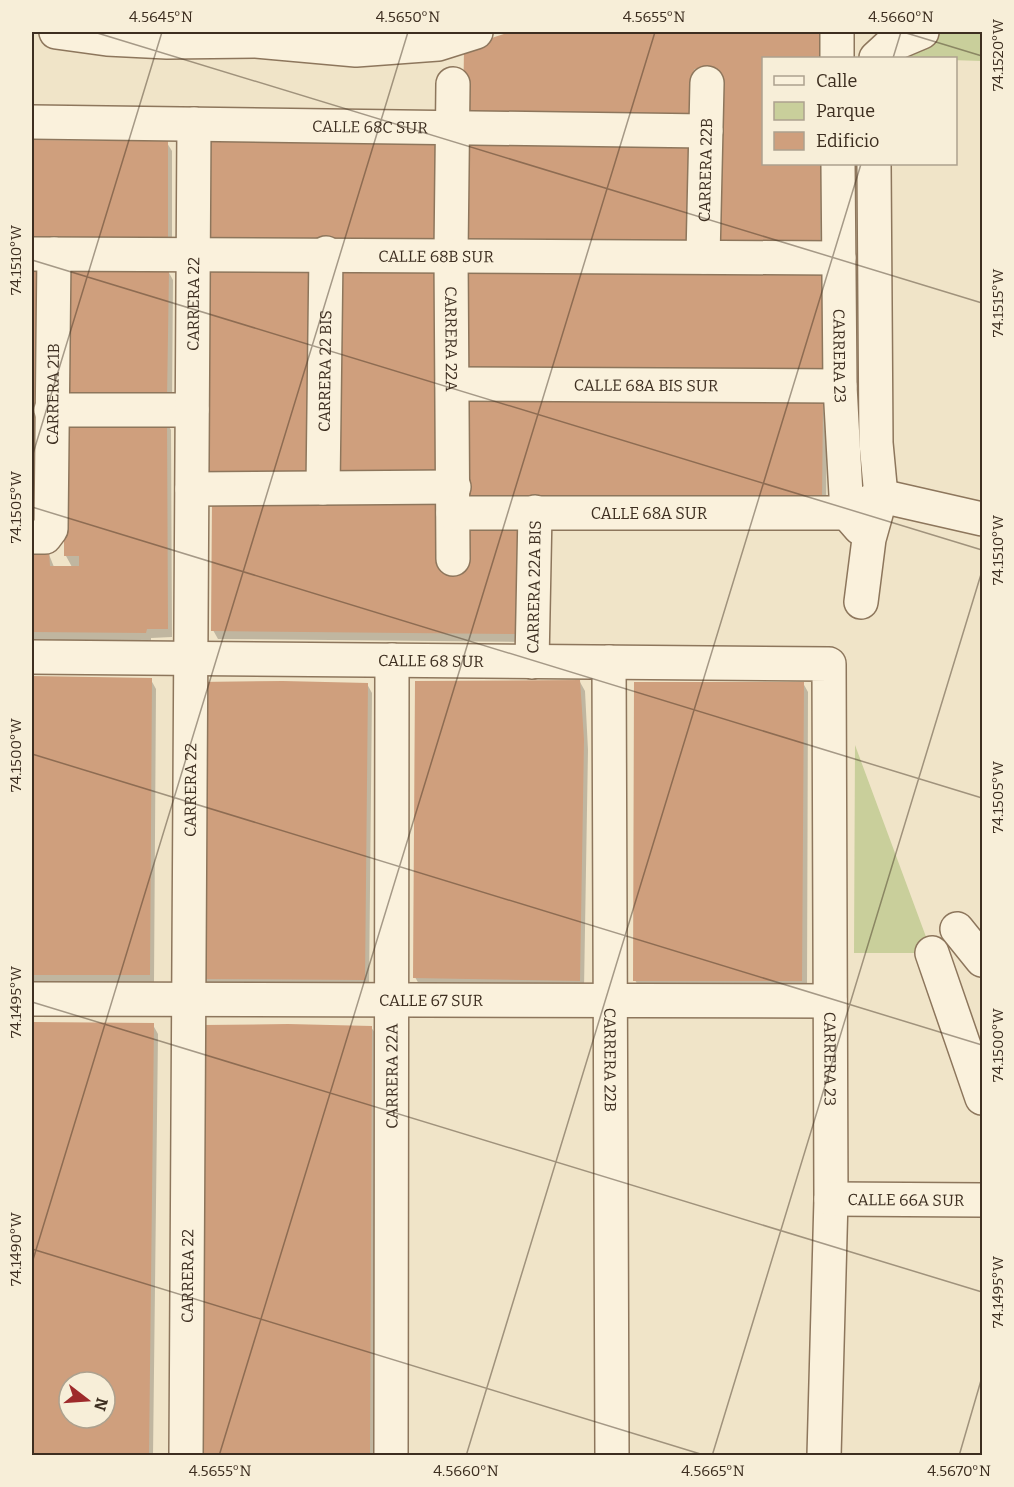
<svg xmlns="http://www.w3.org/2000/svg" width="1014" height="1487" viewBox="0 0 1014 1487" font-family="Bitter,serif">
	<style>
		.green { fill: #c9cf9b }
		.shadow { fill: #0003; fill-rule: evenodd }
		.building { fill: #cf9f7d; fill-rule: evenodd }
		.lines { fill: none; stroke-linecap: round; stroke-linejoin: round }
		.minor-casing { stroke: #8d765c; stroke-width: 36 }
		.minor { stroke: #faf1dc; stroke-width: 33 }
		.ticks { fill: none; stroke: #3d2e20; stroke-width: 1.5; stroke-opacity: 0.45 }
		.labels { text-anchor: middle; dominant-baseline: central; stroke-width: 4.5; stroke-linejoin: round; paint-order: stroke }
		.street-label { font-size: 16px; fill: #3d2e20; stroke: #f7eed8 }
		.neatline { fill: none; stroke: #3d2e20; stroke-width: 2 }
		.ticks-label { font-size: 15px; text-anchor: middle; fill: #3d2e20 }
	</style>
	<rect width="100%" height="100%" fill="#f0e4c8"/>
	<!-- green -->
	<path class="green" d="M885 32H982V61L886 58Z
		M855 745 932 953H854Z"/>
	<!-- shadow -->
	<path class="shadow" d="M515 32H825V58H764V164H825L824 256 466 48Z
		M32 142 167 143 172 151V251H32Z
		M32 269 46 278 32 534Z
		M168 271 173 280 172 407 72 406Z
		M467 398 822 399 827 408 826 509Z
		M166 421 171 430 172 637 151 638V641L118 642 32 639V552H48L54 567H72L66 556Z
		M446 514V573H466L523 642 218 639 213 630Z
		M32 678 151 680 156 689 154 984 32 983Z
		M580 682 585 691 588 750 584 989 420 986 415 977Z
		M803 683 808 692 807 990 640 989 635 980Z
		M367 684 372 693 369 988 201 987 196 978Z
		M32 1023 153 1025 158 1034 153 1456H32ZM69 1382H105V1418H69Z
		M371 1027 377 1036 374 1456H202Z"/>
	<!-- building -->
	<path class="building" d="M510 32H821V58H764V164H821L820 248H718L719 69H694L693 119H463L464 47Z
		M32 140 168 141V243L32 242Z
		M210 142H440V244H210Z
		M465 142H694V244H464Z
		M32 268H42L38 525H32Z
		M338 268H439V474H337Z
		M66 269 169 270 167 398 65 397Z
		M465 269H823V371H465Z
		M210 270H312L311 475H209Z
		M465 397 823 398 822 500 465 499Z
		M167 420 168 629H147L146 633 32 632V550L49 551 50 566H79V556H64V421Z
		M212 499 378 505 442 504 441 571 464 572 465 525H520L519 634 211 631Z
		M32 676 152 678 150 975H32Z
		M580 680 584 740 580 981 413 978 415 681Z
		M283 681 368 683 365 980 195 979 198 682Z
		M634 682H804L802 981H633Z
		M32 1022 154 1023 149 1455H32ZM69 1382H105V1418H69Z
		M288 1024 372 1026 370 1455H200L203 1025Z"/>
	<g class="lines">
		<!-- minor casing -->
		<g class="minor-casing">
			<g id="minor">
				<path d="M56 32 107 39 167 42 256 41 356 50 438 44 476 32"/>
				<path d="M837 58V32"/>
				<path d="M876 58 889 46 922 32"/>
				<path id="s1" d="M453 84 451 254 453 559"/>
				<path id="s2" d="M32 122 706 131"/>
				<path id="s3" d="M838 164 840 386 847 513 860 528"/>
				<path id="s4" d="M32 254 839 258"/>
				<path id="s5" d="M703 257 707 83"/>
				<path id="s6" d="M452 384 840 386"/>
				<path d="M51 410H192"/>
				<path id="s7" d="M323 488 326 253"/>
				<path d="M192 489 454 487"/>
				<path d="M881 496 982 519"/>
				<path id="s8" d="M453 513H847L881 496"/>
				<path id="s9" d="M32 537H45L51 529 54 254"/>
				<path d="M861 602 869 539 881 496 876 443 874 164"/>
				<path id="s10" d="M32 657 829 664 831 1199 824 1456"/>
				<path id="s11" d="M532 662 535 512"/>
				<path id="s12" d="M609 662 612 1456"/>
				<path d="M957 929 982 960"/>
				<path d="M932 953 982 1098"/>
				<path id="s13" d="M32 999 830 1001"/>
				<path id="s14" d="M831 1199 982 1200"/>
				<path id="s15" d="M186 1456 194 124"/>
				<path id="s16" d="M391 1456 392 660"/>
			</g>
		</g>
		<!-- minor -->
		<use href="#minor" class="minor"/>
	</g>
	<!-- ticks -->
	<path class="ticks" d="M94 32 982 303M903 32 982 56M893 58 901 32M32 260 982 550M32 457 162 32M32 507 982 798M32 754 982 1045M32 1002 982 1292M32 1249 707 1456M32 1263 408 32M219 1456 655 32M466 1456 861 164M712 1456 982 571M959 1456 982 1377"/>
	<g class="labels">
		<!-- street labels -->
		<g class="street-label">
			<text stroke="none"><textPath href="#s2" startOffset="338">CALLE 68C SUR</textPath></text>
			<text stroke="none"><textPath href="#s5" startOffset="87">CARRERA 22B</textPath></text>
			<text stroke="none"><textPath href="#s4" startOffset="404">CALLE 68B SUR</textPath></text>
			<text stroke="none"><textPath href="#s15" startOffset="1152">CARRERA 22</textPath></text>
			<text stroke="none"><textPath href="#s1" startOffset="255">CARRERA 22A</textPath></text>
			<text stroke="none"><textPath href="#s3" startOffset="192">CARRERA 23</textPath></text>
			<text stroke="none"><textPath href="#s7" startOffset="117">CARRERA 22 BIS</textPath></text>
			<text stroke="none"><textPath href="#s6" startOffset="194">CALLE 68A BIS SUR</textPath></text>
			<text stroke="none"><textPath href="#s9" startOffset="158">CARRERA 21B</textPath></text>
			<text stroke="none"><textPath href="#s8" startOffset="196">CALLE 68A SUR</textPath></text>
			<text stroke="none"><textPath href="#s11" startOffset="75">CARRERA 22A BIS</textPath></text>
			<text stroke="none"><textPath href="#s10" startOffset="399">CALLE 68 SUR</textPath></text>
			<text stroke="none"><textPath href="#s15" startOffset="666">CARRERA 22</textPath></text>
			<text stroke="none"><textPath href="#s13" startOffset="399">CALLE 67 SUR</textPath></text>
			<text stroke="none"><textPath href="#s12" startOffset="398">CARRERA 22B</textPath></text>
			<text stroke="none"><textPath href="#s10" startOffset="1192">CARRERA 23</textPath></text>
			<text stroke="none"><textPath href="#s16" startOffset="380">CARRERA 22A</textPath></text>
			<text stroke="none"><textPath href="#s14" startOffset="75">CALLE 66A SUR</textPath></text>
			<text stroke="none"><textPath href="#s15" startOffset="180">CARRERA 22</textPath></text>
		</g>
	</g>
	<!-- border -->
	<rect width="1014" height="1487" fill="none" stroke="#f7eed8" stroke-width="66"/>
	<!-- legend -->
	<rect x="762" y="57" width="195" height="108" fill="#f7eed8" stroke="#ada18e" stroke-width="1.5"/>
	<rect x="774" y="76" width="30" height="9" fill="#faf1dc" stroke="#ada18e" stroke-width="1.5"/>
	<text x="816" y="87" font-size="18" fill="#3d2e20">Calle</text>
	<rect x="774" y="102" width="30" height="18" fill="#c9cf9b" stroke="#ada18e" stroke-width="1.5"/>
	<text x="816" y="117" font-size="18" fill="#3d2e20">Parque</text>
	<rect x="774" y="132" width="30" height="18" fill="#cf9f7d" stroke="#ada18e" stroke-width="1.5"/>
	<text x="816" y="147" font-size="18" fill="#3d2e20">Edificio</text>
	<!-- north arrow -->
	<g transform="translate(87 1400) rotate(107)"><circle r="28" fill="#f7eed8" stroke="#ada18e" stroke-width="1.5"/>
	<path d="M0-4.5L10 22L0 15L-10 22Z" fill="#9e2a2b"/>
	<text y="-9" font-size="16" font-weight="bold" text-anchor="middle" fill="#3d2e20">N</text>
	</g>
	<rect x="33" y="33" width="948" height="1421" class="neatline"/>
	<g class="ticks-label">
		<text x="161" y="22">4.5645°N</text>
		<text x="408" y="22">4.5650°N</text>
		<text x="654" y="22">4.5655°N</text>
		<text x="901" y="22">4.5660°N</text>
		<text transform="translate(998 55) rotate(-90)" y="5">74.1520°W</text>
		<text transform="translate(16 260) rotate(-90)" y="5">74.1510°W</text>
		<text transform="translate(998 303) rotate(-90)" y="5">74.1515°W</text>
		<text transform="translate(16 507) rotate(-90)" y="5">74.1505°W</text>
		<text transform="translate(998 550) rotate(-90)" y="5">74.1510°W</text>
		<text transform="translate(16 755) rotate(-90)" y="5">74.1500°W</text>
		<text transform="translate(998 797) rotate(-90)" y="5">74.1505°W</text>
		<text transform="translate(16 1002) rotate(-90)" y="5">74.1495°W</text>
		<text transform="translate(998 1045) rotate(-90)" y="5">74.1500°W</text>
		<text transform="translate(16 1249) rotate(-90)" y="5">74.1490°W</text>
		<text transform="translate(998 1292) rotate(-90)" y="5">74.1495°W</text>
		<text x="220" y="1476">4.5655°N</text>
		<text x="466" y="1476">4.5660°N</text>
		<text x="713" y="1476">4.5665°N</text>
		<text x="959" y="1476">4.5670°N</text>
	</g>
</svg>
